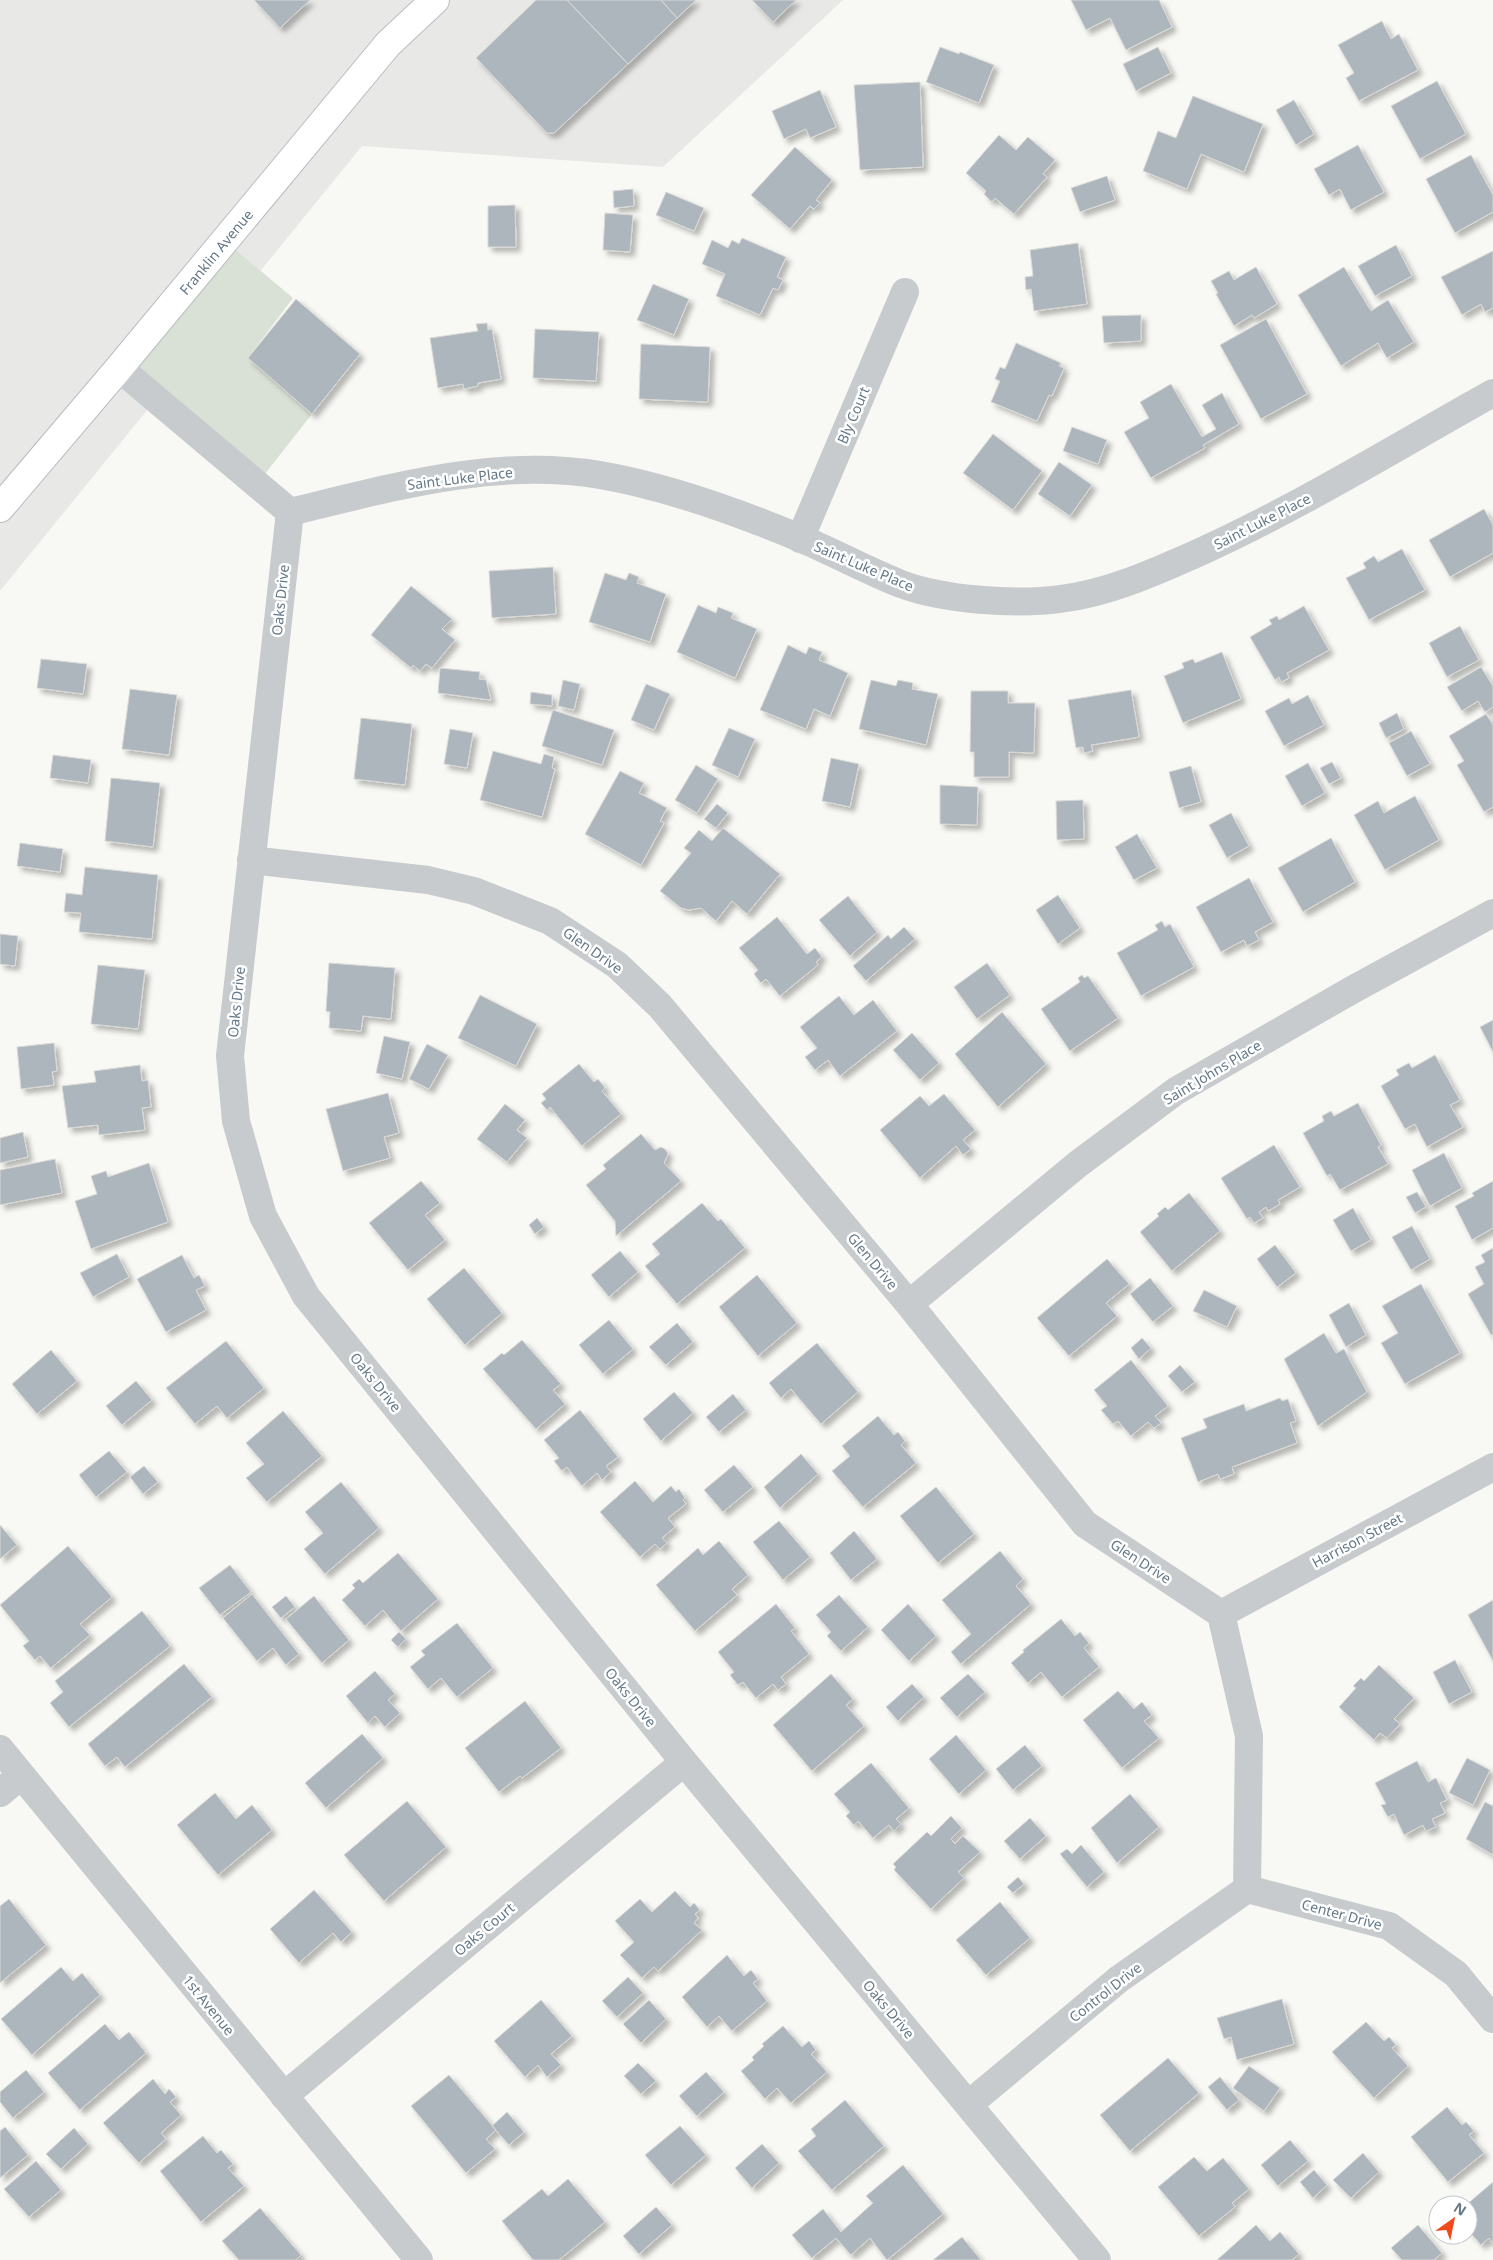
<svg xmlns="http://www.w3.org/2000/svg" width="1493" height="2260" viewBox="0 0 1493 2260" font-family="'Noto Sans',sans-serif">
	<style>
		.built { fill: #e8e9e7 }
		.grass { fill: #d9e0d5 }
		.building { fill: #adb6bc; stroke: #d9d9d7; filter: url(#shadow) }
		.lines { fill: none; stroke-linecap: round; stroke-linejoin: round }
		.secondary-casing { stroke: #b7bdc1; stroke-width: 30 }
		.street { stroke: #c7cbce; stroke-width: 28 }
		.secondary { stroke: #fff; stroke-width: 28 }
		.labels { text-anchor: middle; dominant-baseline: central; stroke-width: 5; stroke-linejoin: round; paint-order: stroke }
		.street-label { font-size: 14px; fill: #647888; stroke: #fff }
	</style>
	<defs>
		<filter id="shadow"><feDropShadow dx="4.5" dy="4.5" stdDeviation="2.5" flood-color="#0004"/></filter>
	</defs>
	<rect width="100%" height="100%" fill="#f8f8f4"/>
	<!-- built -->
	<path class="built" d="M0 0H843L663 167 362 146 0 591Z"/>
	<!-- grass -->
	<path class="grass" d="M225 241 293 298 248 358 312 414 257 484 119 368Z"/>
	<!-- building -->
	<path class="building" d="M254 0H310L280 28Z
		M536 0H567L628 64 554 133H547L476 58Z
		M567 0H661L677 18 628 64Z
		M661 0H696L677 18Z
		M752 0H796L773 22Z
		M1071 0H1159L1172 27 1126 50 1110 18 1086 30Z
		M1382 21 1391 39 1399 34 1418 70 1359 101 1346 78 1354 73 1338 45Z
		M940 47 959 54 960 52 994 65 979 103 926 82Z
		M1158 47 1171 73 1136 91 1123 64Z
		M1437 81 1466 134 1420 159 1391 106Z
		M920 82 923 167 860 170 854 85Z
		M820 90 836 127 810 138 806 129 784 139 772 111Z
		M1193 96 1263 124 1244 172 1201 154 1187 189 1143 171 1158 131 1176 138Z
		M1294 100 1314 134 1296 145 1276 110Z
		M999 135 1016 150 1028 137 1055 160 1043 174 1047 177 1014 214 995 198 992 202 984 194 986 191 966 173Z
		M1358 145 1384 192 1351 210 1340 189 1329 195 1314 169Z
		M795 147 832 180 816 200 820 203 814 209 810 206 790 229 751 195Z
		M1471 155 1493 195V212L1455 233 1426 179Z
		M1107 176 1115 200 1080 212 1071 188Z
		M633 189 634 206 614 208 613 191Z
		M666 192 704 208 694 231 656 215Z
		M515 205 516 247H488V206Z
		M605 213 633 215 630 252 603 250Z
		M742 238 786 257 777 277 783 280 778 290 773 288 760 315 716 296 725 274 702 264 712 240 728 248 732 240 739 244Z
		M1078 243 1087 304 1034 311 1031 289 1026 290 1025 277 1033 276 1030 250Z
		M1396 245 1412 276 1375 296 1358 266Z
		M1493 251V308L1485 312 1481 304 1462 315 1441 277Z
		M1256 267 1277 304 1254 318 1252 315 1234 326 1216 294 1218 293 1211 281 1229 271 1234 280Z
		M1344 267 1371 311 1388 300 1414 342 1387 358 1378 343 1341 366 1298 295Z
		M653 284 689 299 674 335 637 320Z
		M296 299 360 354 312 414 248 358Z
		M1141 315V341L1104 343 1102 316Z
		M1266 319 1307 394 1261 419 1220 345Z
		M487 323 488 330 492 329 501 379 478 383V386L464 389 463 384 438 388 430 338 478 331 476 324Z
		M535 329 599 332 596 381 533 378Z
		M1016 343 1061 363 1059 366 1064 368 1052 396 1049 395 1037 421 991 402 1000 381 995 379 1000 367 1005 369Z
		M641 344 710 347 708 402 639 399Z
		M1171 384 1202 437 1216 429 1202 405 1222 393 1239 424 1203 445 1205 448 1151 478 1124 432 1149 418 1140 402Z
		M1072 427 1107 440 1098 464 1063 451Z
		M993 434 1042 471 1013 510 963 473Z
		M1059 462 1092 485 1070 516 1038 494Z
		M1484 509 1493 525V553L1450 577 1429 540Z
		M1402 549 1425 590 1369 620 1346 578 1366 568 1363 563 1374 556 1378 562Z
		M553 567 556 614 492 618 489 571Z
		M605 573 626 580 629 573 639 577 637 583 666 594 650 642 589 622Z
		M411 586 452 619 442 629 455 640 432 668 426 664 420 671 413 665 411 668 371 635Z
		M698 605 716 613 718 607 733 613 731 618 757 629 735 678 677 652Z
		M1304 606 1329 650 1287 673 1289 678 1281 682 1279 677 1275 680 1250 637 1272 624 1269 620 1277 616 1279 620Z
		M1460 626 1479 660 1447 677 1429 643Z
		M788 645 806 654 809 647 822 652 819 660 848 673 830 716 814 709 806 729 760 710Z
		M1222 652 1241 699 1183 723 1164 676 1184 668 1182 663 1193 659 1195 663Z
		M41 659 87 664 83 694 37 688Z
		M1481 667 1493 686V707L1485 712 1478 701 1462 711 1447 687Z
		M440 668 480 672 479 679 486 680 491 700 438 693Z
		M563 680 580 684 574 710 558 706Z
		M871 680 896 686 898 680 913 683 912 689 938 694 926 745 859 729Z
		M646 684 670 694 654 730 631 720Z
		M130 689 177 695 169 755 122 749Z
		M1131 690 1139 737 1091 745 1093 751 1084 753 1083 747 1076 748 1068 700Z
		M971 691H1008V703H1035L1034 753 1009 752V777H974V752H970Z
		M531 692 552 695V706L530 704Z
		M1308 695 1324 725 1284 746 1265 711 1289 698 1292 704Z
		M553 710 614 730 602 765 542 746Z
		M1397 713 1404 729 1386 738 1379 723Z
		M1486 714 1493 725V807L1484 812 1457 765 1464 761 1449 736Z
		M361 718 412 724 405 785 354 779Z
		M729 728 755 739 738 777 712 765Z
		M450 729 473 733 467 768 444 764Z
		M1411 731 1430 764 1407 776 1389 743Z
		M493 751 541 764 544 754 554 757 552 768 555 769 542 817 480 800Z
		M53 755 91 760 88 783 50 778Z
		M831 758 859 764 850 807 822 801Z
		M1332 762 1341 778 1329 784 1320 768Z
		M1308 763 1325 793 1302 806 1285 776Z
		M696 765 718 779 697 813 675 800Z
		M1191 766 1201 802 1179 808 1169 772Z
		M620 771 644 783 639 793 667 808 660 821 664 823 641 865 585 834Z
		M111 778 160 783 153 847 105 841Z
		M940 785 978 787 977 825 940 824Z
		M1415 796 1439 840 1385 870 1354 815 1378 801 1384 813Z
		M1083 800 1084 839 1057 840 1056 801Z
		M717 804 728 813 716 828 704 819Z
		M1231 813 1249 846 1227 858 1209 825Z
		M723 828 780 874 747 914 732 901 716 921 701 908 689 910 681 908 660 891 691 853 684 848 699 830 712 841Z
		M1137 834 1157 868 1134 880 1115 847Z
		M1331 838 1355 882 1303 912 1278 868Z
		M20 843 63 849 60 872 17 866Z
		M85 867 158 875 152 939 79 932 81 913 64 912 66 893 82 895Z
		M1249 878 1273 922 1255 932 1259 940 1247 946 1244 940 1221 952 1196 907Z
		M1058 895 1080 928 1058 944 1036 910Z
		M848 896 877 932 850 956 819 920Z
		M777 917 807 954 815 948 822 957 816 962 818 965 780 996 766 979 761 983 754 974 758 970 739 948Z
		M1162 921 1165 927 1170 924 1194 967 1141 996 1117 953 1158 930 1155 925Z
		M904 927 915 939 866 981 853 966 888 935 891 939Z
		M0 934 18 936 15 966 0 964Z
		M329 963 395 968 391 1019 363 1016 361 1031 329 1028 330 1012 326 1011Z
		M987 963 1010 995 977 1019 954 987Z
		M98 965 145 970 138 1029 91 1024Z
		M1082 975 1084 978 1088 976 1118 1018 1070 1051 1041 1009 1080 982 1078 978Z
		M480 995 537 1024 516 1066 458 1038Z
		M839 996 854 1015 873 1000 897 1031 840 1076 828 1060 815 1070 805 1057 817 1048 800 1027Z
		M1002 1012 1046 1064 998 1107 955 1054Z
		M1493 1020V1052L1480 1027Z
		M912 1033 939 1063 920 1080 893 1050Z
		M384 1036 410 1042 402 1079 376 1073Z
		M54 1043 57 1071 52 1072 54 1085 21 1089 17 1047Z
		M427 1044 448 1055 429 1089 409 1079Z
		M1435 1055 1460 1100 1450 1105 1463 1127 1427 1147 1415 1124 1405 1129 1381 1086 1399 1075 1396 1070 1409 1063 1412 1068Z
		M579 1064 594 1082 598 1079 605 1088 602 1091 621 1114 582 1146 550 1107 547 1110 541 1103 546 1099 542 1094Z
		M140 1065 142 1081 148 1080 151 1107 142 1108 145 1130 99 1135 98 1125 68 1128 62 1086 96 1082 94 1071Z
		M388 1093 399 1133 384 1137 390 1158 343 1171 326 1109Z
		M944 1094 975 1130 963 1140 971 1149 963 1155 956 1146 920 1178 880 1130 920 1096 929 1106Z
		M1358 1103 1381 1145 1378 1147 1388 1164 1340 1190 1330 1174 1327 1176 1303 1133 1324 1121 1322 1116 1331 1111 1334 1116Z
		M505 1104 525 1120 517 1130 527 1138 507 1162 477 1139Z
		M23 1132 28 1157 0 1163V1138Z
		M641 1134 655 1150 661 1147 666 1150 668 1154 664 1163 681 1181 616 1236 615 1221 586 1185 606 1169 603 1165Z
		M1274 1145 1300 1187 1278 1200 1280 1204 1268 1211 1266 1207 1259 1212 1263 1218 1254 1223 1250 1217 1247 1219 1221 1178Z
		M1444 1153 1462 1188 1430 1206 1412 1170Z
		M55 1159 62 1193 0 1205V1170Z
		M149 1163 168 1222 91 1249 75 1201 97 1194 91 1176 106 1171 108 1177Z
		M421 1181 440 1203 425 1215 445 1240 408 1270 369 1223Z
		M1493 1181V1228L1472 1240 1455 1206 1474 1196 1472 1193Z
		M1417 1192 1426 1207 1415 1213 1406 1197Z
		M1189 1193 1220 1231 1172 1271 1140 1232 1159 1216 1157 1214 1165 1207 1168 1210Z
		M702 1203 718 1221 721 1219 745 1248 677 1304 645 1266 660 1254 652 1244Z
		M1353 1208 1371 1240 1351 1251 1333 1220Z
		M537 1218 544 1227 535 1234 529 1225Z
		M1412 1226 1430 1259 1411 1270 1392 1237Z
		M1275 1245 1296 1273 1277 1287 1257 1259Z
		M1493 1248V1334L1491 1335 1468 1294 1484 1284 1475 1267 1485 1262 1481 1255Z
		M620 1251 638 1272 609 1297 591 1275Z
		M117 1254 129 1277 93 1297 80 1273Z
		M182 1255 194 1278 199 1275 205 1286 196 1290 206 1310 166 1332 137 1279Z
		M1107 1259 1129 1284 1106 1303 1117 1316 1069 1356 1037 1318Z
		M464 1268 502 1313 465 1345 427 1299Z
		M757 1275 797 1323 758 1356 719 1307Z
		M1150 1278 1173 1306 1153 1322 1130 1294Z
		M1421 1284 1460 1353 1405 1384 1381 1343 1398 1333 1382 1306Z
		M1204 1290 1237 1306 1227 1327 1193 1311Z
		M1349 1303 1366 1335 1346 1347 1329 1315Z
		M609 1320 633 1349 603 1374 579 1345Z
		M677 1323 693 1342 666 1365 649 1347Z
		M1324 1333 1336 1353 1344 1349 1367 1392 1318 1426 1284 1359Z
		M1142 1338 1151 1348 1139 1359 1131 1348Z
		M522 1340 561 1384 553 1390 565 1404 536 1429 483 1369 502 1353 504 1355Z
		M226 1341 264 1388 227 1418 217 1406 195 1424 166 1388Z
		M817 1343 858 1392 821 1424 791 1389 781 1398 769 1383Z
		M51 1350 77 1381 37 1414 12 1384Z
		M1131 1360 1168 1406 1155 1416 1161 1423 1154 1428 1148 1422 1131 1436 1118 1421 1113 1424 1101 1410 1107 1406 1094 1390Z
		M1180 1365 1195 1382 1182 1392 1168 1376Z
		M136 1381 152 1400 122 1425 106 1406Z
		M674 1392 693 1413 661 1441 643 1419Z
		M733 1394 746 1410 719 1432 706 1417Z
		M1280 1398 1282 1401 1288 1399 1296 1421 1290 1423 1297 1443 1232 1467 1234 1474 1220 1479 1218 1474 1198 1482 1181 1438 1207 1428 1203 1419 1244 1404 1246 1411Z
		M580 1410 618 1457 606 1466 611 1472 602 1480 597 1473 582 1486 567 1467 562 1471 554 1461 559 1458 544 1440Z
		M283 1411 322 1456 267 1502 246 1478 264 1464 246 1443Z
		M878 1416 894 1435 898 1432 905 1441 901 1445 916 1463 863 1507 832 1471 850 1456 842 1446Z
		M109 1451 127 1472 96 1497 79 1475Z
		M801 1454 818 1474 780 1508 764 1487Z
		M734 1465 753 1487 723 1512 704 1490Z
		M144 1466 158 1482 143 1494 130 1477Z
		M635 1481 653 1502 671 1486 676 1492 679 1489 685 1498 683 1500 686 1504 668 1518 675 1527 662 1538 667 1543 660 1549 655 1544 640 1557 600 1512Z
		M341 1482 379 1528 325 1574 304 1549 323 1533 305 1512Z
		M936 1487 974 1534 938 1563 900 1516Z
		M779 1521 810 1557 783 1580 753 1542Z
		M0 1525 17 1545 0 1559Z
		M854 1531 877 1559 851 1580 830 1553Z
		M719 1541 748 1575 732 1589 737 1595 695 1631 656 1585 698 1548 703 1555Z
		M68 1546 112 1597 80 1624 90 1635 51 1668 40 1656 35 1660 23 1646 29 1641 0 1605Z
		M1000 1551 1023 1579 1016 1586 1031 1604 961 1664 951 1652 971 1634 942 1600Z
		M398 1553 438 1599 401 1631 383 1610 365 1626 342 1600 355 1588 352 1585 359 1579 363 1583Z
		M230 1565 251 1592 220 1615 199 1588Z
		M252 1594 299 1654 286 1665 273 1648 257 1661 223 1618Z
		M839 1595 868 1627 841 1651 827 1636 831 1632 816 1615Z
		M286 1596 295 1607 281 1618 272 1607Z
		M314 1596 349 1640 322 1663 286 1619Z
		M1493 1600V1661L1468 1615Z
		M776 1604 795 1628 791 1631 809 1654 781 1677 786 1684 778 1690 773 1684 756 1698 743 1682 738 1685 730 1675 734 1672 718 1652Z
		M908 1604 936 1636 909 1661 881 1630Z
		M142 1611 170 1646 69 1727 50 1703 63 1692 55 1681Z
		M1061 1619 1075 1636 1080 1632 1089 1643 1084 1648 1099 1667 1062 1697 1041 1672 1028 1683 1011 1663 1024 1652 1023 1650Z
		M457 1623 493 1668 457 1697 441 1678 428 1689 410 1667 425 1655 421 1651Z
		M399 1632 406 1639 398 1647 391 1640Z
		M1455 1660 1472 1692 1449 1704 1433 1672Z
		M184 1664 212 1697 125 1767 117 1757 105 1766 88 1744Z
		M1379 1665 1414 1698 1394 1719 1400 1724 1387 1738 1380 1733 1374 1740 1339 1707 1356 1688 1353 1686 1361 1678 1364 1681Z
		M375 1671 395 1694 388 1700 400 1713 385 1727 375 1716 368 1723 346 1696Z
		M831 1674 853 1699 846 1705 864 1726 812 1771 773 1725Z
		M968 1674 985 1692 957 1717 940 1698Z
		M912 1684 924 1697 898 1721 886 1707Z
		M1118 1691 1134 1709 1142 1702 1152 1715 1144 1721 1159 1738 1122 1768 1083 1720Z
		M525 1701 561 1748 522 1778 520 1776 499 1792 465 1748Z
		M362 1734 383 1758 326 1808 305 1783Z
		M956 1735 986 1770 959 1794 929 1759Z
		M1025 1745 1042 1766 1013 1790 996 1769Z
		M1467 1758 1490 1770 1473 1805 1449 1793Z
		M1417 1761 1428 1782 1436 1778 1447 1800 1440 1803 1445 1813 1432 1819 1436 1827 1426 1831 1423 1825 1404 1835 1394 1814 1388 1817 1381 1805 1386 1804 1375 1783Z
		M871 1763 909 1808 896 1819 901 1824 894 1831 889 1825 873 1838 858 1821 854 1825 846 1816 850 1812 834 1794Z
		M215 1793 236 1819 252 1805 272 1830 218 1875 177 1825Z
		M1130 1794 1159 1827 1117 1863 1091 1828Z
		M407 1801 446 1847 384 1901 344 1855Z
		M1485 1802 1493 1806V1855L1466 1839Z
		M951 1816 962 1828 951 1839 955 1844 963 1836 980 1852 958 1872 964 1878 931 1909 894 1870 896 1867 893 1864 927 1832 931 1836Z
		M1030 1818 1046 1836 1020 1859 1004 1841Z
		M1081 1845 1104 1872 1087 1887 1060 1854 1067 1849 1072 1854Z
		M1018 1877 1024 1884 1013 1893 1007 1887Z
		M314 1890 352 1932 341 1942 333 1933 299 1963 270 1929Z
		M675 1891 690 1907 694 1903 700 1910 695 1914 698 1918 694 1923 702 1930 658 1971 654 1967 642 1978 620 1955 634 1942 615 1921 640 1899 652 1912Z
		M9 1899 46 1945 0 1983V1906Z
		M1000 1902 1030 1938 986 1975 956 1940Z
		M727 1955 744 1976 751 1970 758 1979 753 1983 767 2001 732 2031 719 2016 707 2027 682 1997Z
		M61 1967 73 1981 82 1973 100 1995 32 2055 1 2019Z
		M628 1977 643 1993 617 2017 602 2001Z
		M1282 1999 1294 2044 1237 2060 1231 2037 1224 2039 1217 2018Z
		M541 2000 572 2036 551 2054 561 2065 547 2077 538 2065 525 2077 494 2041Z
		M649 2000 666 2019 641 2043 623 2024Z
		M1366 2022 1384 2041 1389 2037 1396 2045 1392 2048 1408 2066 1374 2098 1332 2052Z
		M105 2024 119 2040 129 2032 146 2053 80 2110 48 2073Z
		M783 2026 802 2047 809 2041 816 2050 811 2054 827 2072 791 2103 777 2088 765 2099 741 2071 754 2060 752 2057 764 2046 762 2044Z
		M1168 2058 1199 2093 1130 2151 1100 2115Z
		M638 2063 656 2081 641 2094 624 2076Z
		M1249 2066 1280 2088 1264 2111 1233 2088Z
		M26 2070 44 2092 13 2118 0 2102V2092Z
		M706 2072 724 2092 697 2116 679 2096Z
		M449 2075 496 2130 486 2139 495 2149 466 2173 411 2106Z
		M1220 2077 1239 2100 1227 2110 1208 2087Z
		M153 2079 165 2094 169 2089 176 2097 170 2102 181 2115 161 2133 166 2139 139 2163 103 2123Z
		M845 2100 884 2146 832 2190 798 2151 816 2136 811 2129Z
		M1447 2107 1462 2125 1466 2122 1474 2131 1469 2135 1484 2153 1448 2182 1411 2137Z
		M507 2112 524 2132 509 2145 492 2126Z
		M680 2126 706 2155 671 2185 645 2155Z
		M5 2127 28 2155 0 2178V2131Z
		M74 2128 88 2144 61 2169 46 2154Z
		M203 2136 217 2153 221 2150 233 2164 228 2168 244 2186 201 2222 160 2171Z
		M1290 2140 1308 2161 1278 2186 1261 2165Z
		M762 2144 779 2163 752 2188 735 2168Z
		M1363 2153 1379 2172 1351 2198 1333 2180Z
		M1194 2157 1207 2171 1223 2158 1249 2189 1232 2203 1235 2207 1199 2236 1158 2187Z
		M36 2161 61 2190 29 2217 4 2189Z
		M903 2165 943 2214 887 2260 870 2238 851 2255 836 2238 812 2258 792 2235 823 2209 841 2232 873 2203 866 2196Z
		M1314 2170 1327 2185 1313 2198 1300 2182Z
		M568 2179 605 2222 559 2260H533L502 2221 542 2189 548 2196Z
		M1493 2182V2244L1489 2238 1481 2245 1468 2230V2205H1466Z
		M656 2207 672 2225 639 2254 623 2236Z
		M260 2208 301 2255 296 2260H239L222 2241Z
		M1256 2225 1270 2241 1280 2232 1299 2254 1292 2260H1217Z
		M1418 2225 1442 2253 1434 2260H1402L1391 2248Z
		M962 2237 981 2260H933Z"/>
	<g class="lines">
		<!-- secondary casing -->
		<g class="secondary-casing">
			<g id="secondary">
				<path id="s1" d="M0 508 119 368 388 44 435 0"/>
			</g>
		</g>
		<!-- street -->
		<path class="street" d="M119 368 290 512 230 1056 236 1121 263 1216 306 1296 684 1762 1097 2260
			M290 512C390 488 496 457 600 475 669 487 738 512 802 539 835 553 868 571 901 584 943 600 1016 605 1060 599 1109 593 1155 572 1200 552 1301 506 1396 447 1493 393
			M800 539 905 292
			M251 860 428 880 474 891 550 921 617 965 660 1006 909 1304 1085 1524 1221 1614 1249 1736 1247 1889
			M909 1304 1078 1164 1176 1091 1352 990 1493 913
			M1221 1614 1493 1467
			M0 1749 419 2260
			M0 1793 21 1775
			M1247 1889 1389 1926 1456 1974 1493 2019
			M284 2096 684 1762
			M969 2104 1119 1979 1247 1889"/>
		<!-- secondary -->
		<use href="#secondary" class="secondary"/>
	</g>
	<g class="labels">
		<!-- street labels -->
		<g class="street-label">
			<text stroke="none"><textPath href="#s1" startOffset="335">Franklin Avenue</textPath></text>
			<text transform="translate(853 415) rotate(-67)">Bly Court</text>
			<text transform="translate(460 478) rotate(-7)">Saint Luke Place</text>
			<text transform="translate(1262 521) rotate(-27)">Saint Luke Place</text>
			<text transform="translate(864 566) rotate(23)">Saint Luke Place</text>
			<text transform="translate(280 600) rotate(-84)">Oaks Drive</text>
			<text transform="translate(593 950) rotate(35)">Glen Drive</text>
			<text transform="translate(236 1002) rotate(-84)">Oaks Drive</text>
			<text transform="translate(1212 1072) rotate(-31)">Saint Johns Place</text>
			<text transform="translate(873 1261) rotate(50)">Glen Drive</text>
			<text transform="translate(376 1382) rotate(51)">Oaks Drive</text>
			<text transform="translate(1357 1540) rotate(-28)">Harrison Street</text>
			<text transform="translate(1141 1561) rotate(33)">Glen Drive</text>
			<text transform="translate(631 1697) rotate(51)">Oaks Drive</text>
			<text transform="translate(1342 1914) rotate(15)">Center Drive</text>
			<text transform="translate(484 1929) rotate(-40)">Oaks Court</text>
			<text transform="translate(1105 1992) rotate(-38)">Control Drive</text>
			<text transform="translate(209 2005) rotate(51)">1st Avenue</text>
			<text transform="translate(889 2009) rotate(50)">Oaks Drive</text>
		</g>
	</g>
	<!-- north arrow -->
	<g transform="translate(1453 2220) rotate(33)"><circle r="24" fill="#ffffff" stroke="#c1c9cf"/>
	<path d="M0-4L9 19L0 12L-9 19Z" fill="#f04a1c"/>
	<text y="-8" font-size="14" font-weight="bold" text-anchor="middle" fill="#647888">N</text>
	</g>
</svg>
